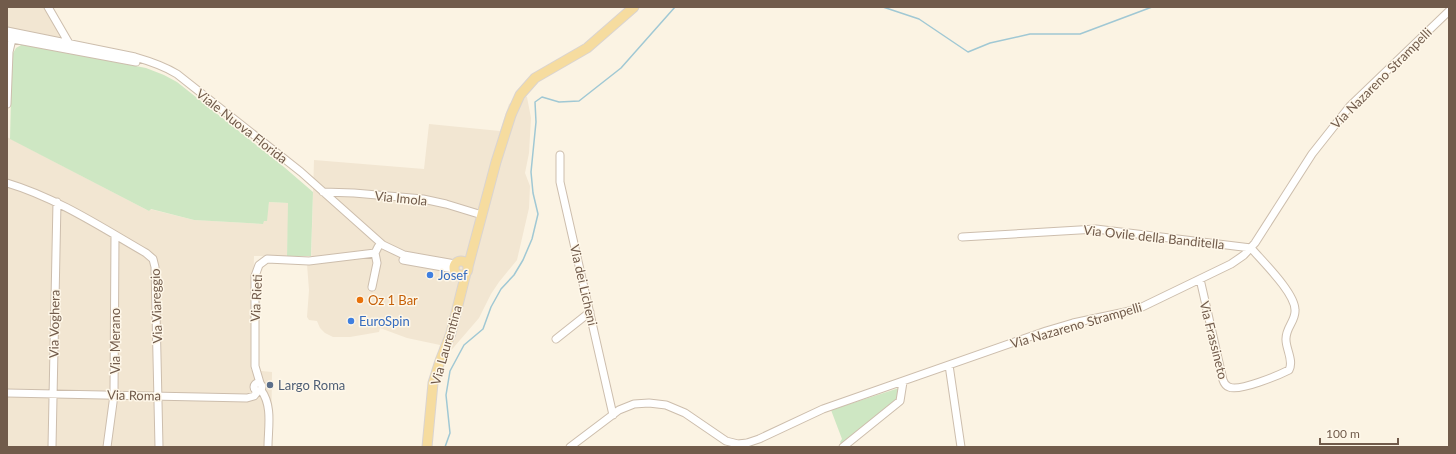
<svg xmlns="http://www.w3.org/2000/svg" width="1456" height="454" viewBox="0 0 1456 454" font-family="Lato,sans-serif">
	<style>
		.residential { fill: #f2e6d2 }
		.green { fill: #cee7c3 }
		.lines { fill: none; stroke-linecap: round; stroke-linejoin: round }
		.stream { stroke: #a0c8d4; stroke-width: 1.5 }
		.minor-casing { stroke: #cdbead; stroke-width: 9 }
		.major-casing { stroke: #dad4d0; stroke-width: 11 }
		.minor { stroke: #fff; stroke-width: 7 }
		.major { stroke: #f6dc9f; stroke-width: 9 }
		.shop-dot { fill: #3f7fe0; stroke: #fef7e9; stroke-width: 1.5 }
		.food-dot { fill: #e8710a; stroke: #fef7e9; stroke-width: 1.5 }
		.service-dot { fill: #5c6f8a; stroke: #fef7e9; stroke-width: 1.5 }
		.labels { text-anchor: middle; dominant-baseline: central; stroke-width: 3; stroke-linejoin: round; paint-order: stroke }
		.street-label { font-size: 13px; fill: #715b4b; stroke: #fef7e9 }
		.shop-label { font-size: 13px; fill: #366cbe; stroke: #fef7e9; text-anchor: start }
		.food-label { font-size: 13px; fill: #c56008; stroke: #fef7e9; text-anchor: start }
		.service-label { font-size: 13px; fill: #4e5e75; stroke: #fef7e9; text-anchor: start }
	</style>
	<rect width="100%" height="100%" fill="#fbf3e3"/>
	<!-- residential -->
	<path class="residential" d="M7 7H53L69 39H61L7 28Z
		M524 95 527 97 531 118 529 153 525 173 530 186 529 208 517 260 499 282 491 294 479 318 448 354 439 350 440 345 407 338 380 328 379 332 350 337H333L325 333 320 328 317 321 309 320 307 317 309 290 307 264H311L314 160 424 169 429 124 500 131 509 104Z
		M7 137 149 211 150 209 194 220 263 224V221H266L269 202 289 203 287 256H254L251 370 272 372 271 447H7Z"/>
	<!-- green -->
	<path class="green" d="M23 44 146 68 164 75 177 82 284 167 313 192 311 256H287L288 203 269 202 267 221H264L263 224 194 220 151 209 149 211 10 139 12 55 16 48Z
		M899 388 898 398 842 445 840 442 842 439 831 410Z"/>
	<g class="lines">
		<!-- stream -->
		<path class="stream" d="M883 7 919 19 968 52 990 43 1030 34H1080L1152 7
			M445 447 450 433 446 395 450 371 464 345 483 329 491 307 501 289 514 275 523 260 532 239 538 214 533 193 531 172 536 122 535 102 542 97 559 102 579 101 621 68 675 7"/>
		<!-- minor casing -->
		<g class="minor-casing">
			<path id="minor" d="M48 7 70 45
				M7 31 135 57C149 61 164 66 177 74L301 172 383 245 404 255 455 264
				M7 38 136 62
				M7 104 9 52 12 39
				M560 155V182L613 415
				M7 183C57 198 101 227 146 253L153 259 155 267 159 447
				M323 192 354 193 423 199 446 204 482 215
				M962 237 1096 229 1251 248C1263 262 1295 293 1295 310 1296 321 1285 328 1286 340 1286 349 1294 361 1289 370 1279 375 1239 392 1229 387 1226 386 1224 383 1223 380L1200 279
				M403 260 454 269
				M372 287 377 263 375 253
				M556 339 590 312
				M949 365 961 447
				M254 387a4 4 0 1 1 8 0a4 4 0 1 1-8 0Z
				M260 383 255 366V276L259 265 267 259 309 261 375 253 378 247
				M261 390C273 406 268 428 268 447
				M7 393 247 398 254 396 258 391
				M52 447 57 202
				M107 447 114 395 115 235
				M570 447 619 410 634 404 649 403 666 405 685 413 726 441 738 444 747 443 759 439 823 409 1046 331 1073 323 1125 312 1142 307 1231 264 1244 255 1255 243 1312 154 1350 106 1449 11
				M843 447 900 401 903 382"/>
		</g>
		<!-- major casing -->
		<g class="major-casing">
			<path id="major" d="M454 268a7 7 0 1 1 14 0a7 7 0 1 1-14 0Z
				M468 267 496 162 511 115 520 95 535 78 587 48 634 7
				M427 447 433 383 440 361 451 333 466 273"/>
		</g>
		<!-- minor -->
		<use href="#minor" class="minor"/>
		<!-- major -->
		<use href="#major" class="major"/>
	</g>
	<!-- markers -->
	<g class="shop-dot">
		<circle cx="430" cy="275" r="4"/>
		<circle cx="351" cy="321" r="4"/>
	</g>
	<circle class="food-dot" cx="360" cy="300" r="4"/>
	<circle class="service-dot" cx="270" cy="385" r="4"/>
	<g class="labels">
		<!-- street labels -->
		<g class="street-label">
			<text transform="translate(1381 78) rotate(-45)">Via Nazareno Strampelli</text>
			<text transform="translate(242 126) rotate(38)">Viale Nuova Florida</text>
			<text transform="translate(401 198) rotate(6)">Via Imola</text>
			<text transform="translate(1154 237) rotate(6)">Via Ovile della Banditella</text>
			<text transform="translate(584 285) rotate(77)">Via dei Licheni</text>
			<text transform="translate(256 298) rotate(-87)">Via Rieti</text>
			<text transform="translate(156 306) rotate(-92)">Via Viareggio</text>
			<text transform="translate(54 324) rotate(-89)">Via Voghera</text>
			<text transform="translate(1076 325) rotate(-16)">Via Nazareno Strampelli</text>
			<text transform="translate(1214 340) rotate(76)">Via Frassineto</text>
			<text transform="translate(115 341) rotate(-90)">Via Merano</text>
			<text transform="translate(446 345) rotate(-74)">Via Laurentina</text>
			<text transform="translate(134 395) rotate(1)">Via Roma</text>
		</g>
		<!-- shop labels -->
		<g class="shop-label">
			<text x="438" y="275">Josef</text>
			<text x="359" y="321">EuroSpin</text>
		</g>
		<!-- food labels -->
		<g class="food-label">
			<text x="368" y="300">Oz 1 Bar</text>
		</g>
		<!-- service labels -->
		<g class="service-label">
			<text x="278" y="385">Largo Roma</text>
		</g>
	</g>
	<!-- border -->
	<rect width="1456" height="454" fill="none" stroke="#715b4b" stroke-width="16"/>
	<!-- scale -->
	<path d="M1320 438v6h78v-6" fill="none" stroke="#715b4b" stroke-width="2"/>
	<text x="1326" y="438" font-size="12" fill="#715b4b" stroke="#fef7e9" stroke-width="3" paint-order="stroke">100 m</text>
</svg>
